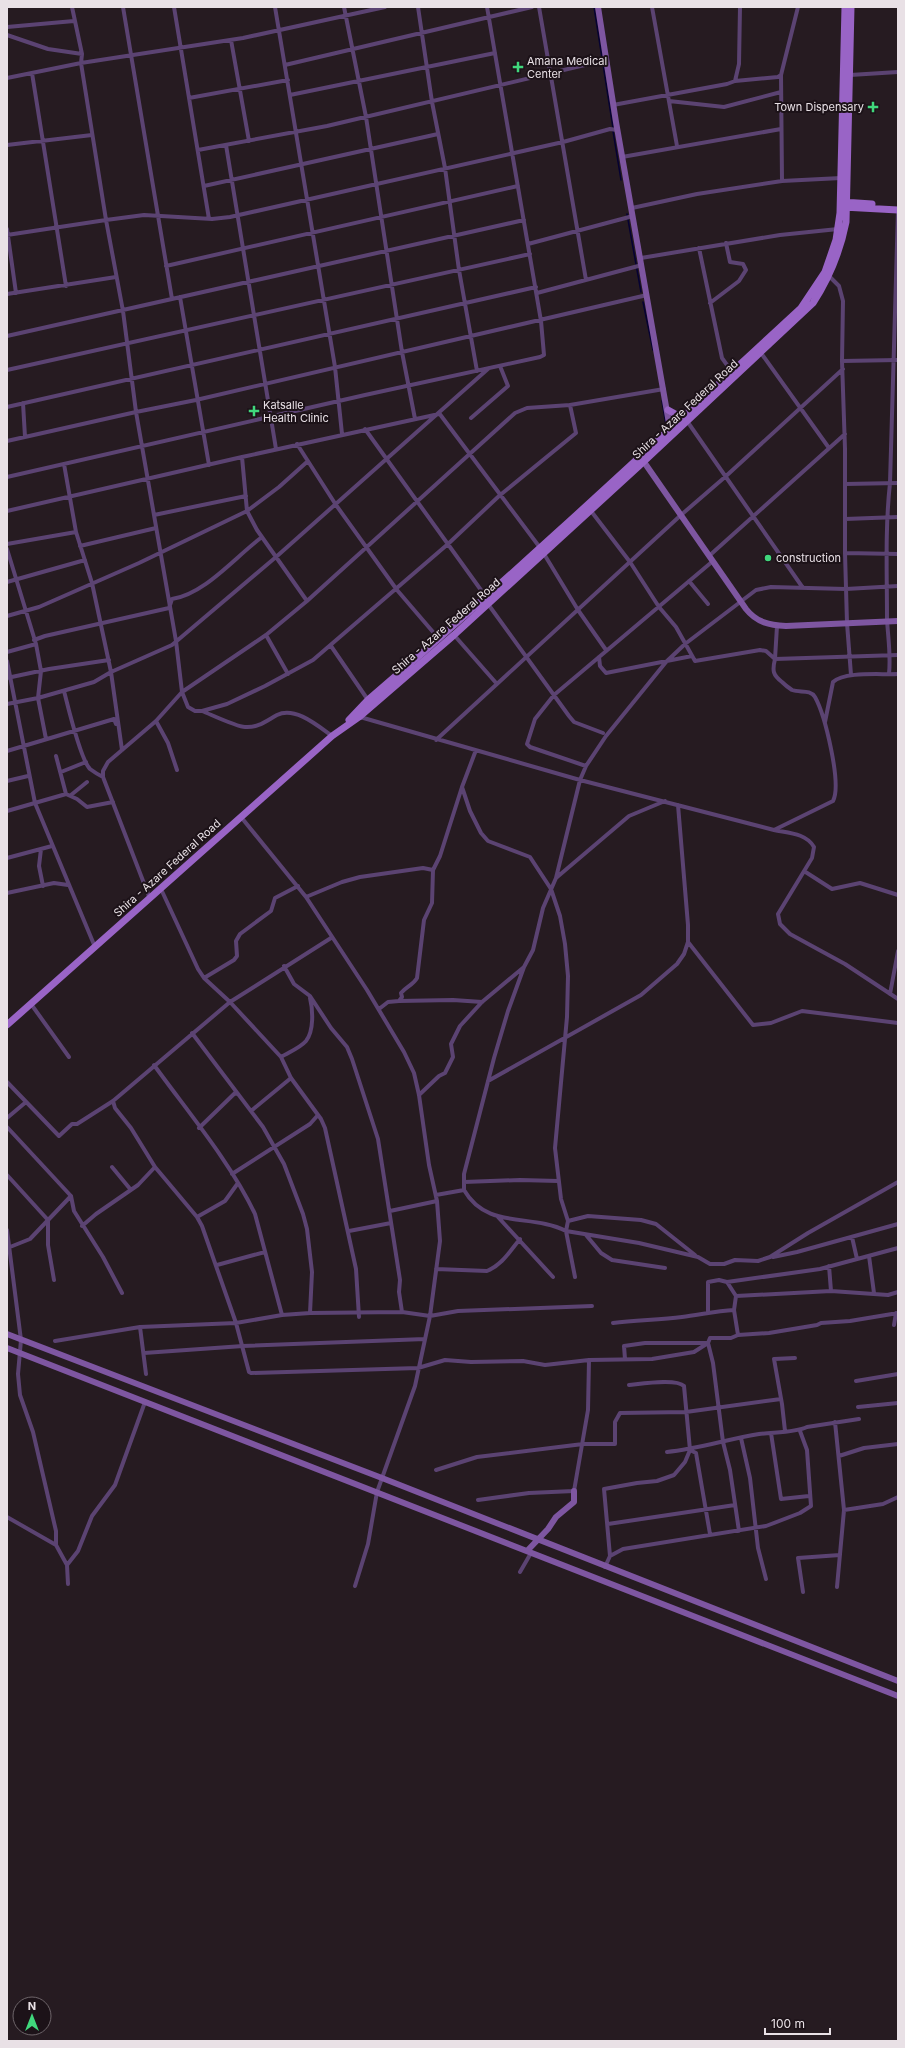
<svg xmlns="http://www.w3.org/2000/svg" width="905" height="2048" viewBox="0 0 905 2048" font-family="Inter,sans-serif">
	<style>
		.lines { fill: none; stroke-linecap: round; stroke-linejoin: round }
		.stream { stroke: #050133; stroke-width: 1.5 }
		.street { stroke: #5b4372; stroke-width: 4 }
		.secondary { stroke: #7e56a1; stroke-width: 6 }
		.primary { stroke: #9964c6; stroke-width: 7 }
		.poi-dot { fill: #40d77c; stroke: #1c1218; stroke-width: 1.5 }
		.labels { text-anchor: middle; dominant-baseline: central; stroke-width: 4; stroke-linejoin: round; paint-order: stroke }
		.poi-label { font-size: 11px; fill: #e9e1e6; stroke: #1c1218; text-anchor: start }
		.street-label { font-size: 11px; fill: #e9e1e6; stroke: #1c1218 }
	</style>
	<rect width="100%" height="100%" fill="#261b21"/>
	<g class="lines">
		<!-- stream -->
		<path class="stream" d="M594 7 613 128
			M613 131 621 180
			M627 214 641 292
			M643 302 653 350
			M662 401 666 425"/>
		<!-- street -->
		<path class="street" d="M72 7 82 54 81 63 106 220 144 215 212 219 230 217 563 142 610 129 617 130
			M123 7 172 299
			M174 7 209 219
			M275 7 335 367 342 434
			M344 7 366 117 402 352 415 419
			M418 7 432 102 445 168 459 270 477 371
			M539 7 586 280
			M652 7 677 146
			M7 27 74 21
			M7 35 48 49 82 54
			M231 40 249 141
			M285 65 532 7
			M32 73 66 286
			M781 75 782 181
			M850 75 898 72
			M7 78 81 63 243 38 385 7
			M735 81 778 77 781 75 798 7
			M290 95 495 53
			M189 98 288 80
			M669 101 724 107 781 92
			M613 105 727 84 735 81 739 64 740 7
			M7 145 92 135
			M226 145 276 449
			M198 150 327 126 606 60
			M622 157 781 129
			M204 186 438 134
			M632 208 697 194 782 181 841 178
			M7 229 16 293
			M7 235 106 220 123 311 136 412 7 441
			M528 244 633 216
			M699 248 722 358 732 372
			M641 258 780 235 838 229
			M166 266 518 186
			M828 275 839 286 843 301 842 361 845 449V553L847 623 851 675
			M537 293 642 265
			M7 294 116 277
			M180 297 209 465
			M710 303 739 281 746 270 743 264 730 262 726 243
			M7 336 524 220
			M761 353 829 448
			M842 361 898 360
			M7 370 530 254
			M23 403 25 437
			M570 405 576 433 499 496 448 544 313 660 265 686 227 704 202 711H195L188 707 182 692 266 635 307 601 515 413 527 408 570 405 664 389
			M7 407 536 287
			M439 413 541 549 578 610 606 650
			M471 418 508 386 500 366
			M687 421 803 588
			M365 429 486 597
			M297 444 336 505 397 590 439 639
			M242 457 247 511 257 530 307 601
			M64 464 76 532 92 583 111 672 122 750
			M7 477 365 395 540 357 544 355 541 321 487 7
			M845 484 898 483
			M7 511 242 457 439 414
			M591 511 630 562 659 607 676 627 695 661 760 650 766 651 775 659 777 626
			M154 515 246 496
			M845 519 898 517
			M7 544 76 532
			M80 546 156 528
			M7 549 36 644 41 671 38 698 46 739
			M845 553 898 554
			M709 556 845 434
			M689 581 708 604
			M7 582 85 560
			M488 604 569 716 574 722 603 733
			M7 616 39 607 139 563 247 511 279 487 308 461
			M266 635 288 674
			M454 635 497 684
			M34 640 45 636 169 608 172 599C205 594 235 557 262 537
			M331 646 368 700
			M7 652 36 644
			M599 657 600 666 606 673 692 656
			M7 661 35 803 95 947
			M889 674C891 655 888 638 887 619 887 574 885 528 890 483L898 210
			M7 678 49 669 109 660
			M64 691C68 706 80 759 90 769 94 772 99 775 103 777
			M7 704 38 698 94 682 111 672 172 645 276 557 489 368
			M202 711C212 715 237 727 245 727 258 728 266 721 277 715 295 706 318 726 332 736
			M360 717 580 780 774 830C788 833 806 833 814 847L812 858 778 914 780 924 790 934 845 964 898 999
			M156 721 168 743 177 770
			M825 722 833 682C845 671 881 675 898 674
			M436 740 681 515 725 477 843 369
			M7 751 114 719 116 724
			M56 756 66 794
			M586 766 530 747 527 744 535 719 554 695 713 561
			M61 772 86 762
			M7 781 28 776
			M462 787 470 811 481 833 488 841 530 857 551 889 560 916 565 944 568 976 567 1017 555 1148 561 1199 568 1221 566 1231 575 1277
			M71 795 87 782
			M7 811 66 794 77 799 87 807 113 802
			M241 817 306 897 367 990 404 1052 414 1073 419 1095 429 1165 437 1201 440 1241 430 1316 415 1386 377 1492 368 1544 355 1586
			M774 830 833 801C842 784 825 715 815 697 810 689 800 693 792 690 789 688 785 685 782 682 773 675 772 671 775 659L898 655
			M41 849 39 866 43 886
			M7 858 52 846
			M804 871 832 889 860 883 898 895
			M556 878 629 816 665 801
			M161 889 198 969 204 978 230 1002 281 1057 291 1078 321 1119 325 1128 356 1269 359 1317
			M7 893 54 883 68 885
			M306 897 342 882 360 877 423 868 433 870 440 856 462 787 476 750
			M150 899 103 777V771L108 762 156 721 182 692 176 641 136 412 196 400 647 295
			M688 942 753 1025 771 1023 802 1011 898 1023
			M284 966 294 984 310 996 331 1028 347 1047 352 1059 378 1139 400 1280 399 1292 402 1312
			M204 978 234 960 237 956 236 941 240 934 271 911 275 898 298 886
			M890 994 898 951
			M399 1001 402 997 401 993C407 986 413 985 417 978L424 920 432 903 433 870
			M31 1004 69 1057
			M379 1009 388 1002 399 1001 453 1000 482 1002
			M192 1033 263 1127 284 1164 303 1214 307 1229 312 1272 310 1313
			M281 1057C289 1052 300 1048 306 1041 314 1031 313 1010 310 998
			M154 1065C188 1112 231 1163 255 1214L282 1315
			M488 1081 641 995 677 964 684 954 688 942V925L678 805
			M7 1082 59 1136 72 1124H77L113 1101 230 1002 331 938
			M419 1095 439 1076 445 1073 453 1057 451 1044 460 1026 482 1002 524 967 533 950 543 908 556 878 580 780 586 766 606 736 666 662 685 644 756 590 771 587 846 589 898 586
			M113 1101 115 1108 131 1128 155 1167 197 1217 202 1226 236 1323 249 1372 251 1373 418 1368 445 1360 471 1362 523 1361 545 1365 589 1360 652 1359 694 1352 708 1343 710 1338H731L738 1335 769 1333 817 1325 821 1323 850 1321 898 1313
			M251 1111 291 1078
			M7 1118 26 1102
			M7 1127 71 1196 74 1211 103 1257 122 1293
			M199 1128 235 1093 238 1094
			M112 1167 131 1190
			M232 1174 310 1124 318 1115
			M7 1175 48 1220V1245L54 1280
			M464 1182 520 1180 558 1181
			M464 1190C487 1230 531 1213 566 1231L639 1243 698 1257 710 1264H724L735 1260 758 1261 770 1257 808 1233 898 1182
			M436 1195 464 1190V1174L494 1058 508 1011 524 967
			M390 1211 437 1201
			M197 1217 225 1201 238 1183
			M498 1217 553 1277
			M568 1221 588 1216 641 1220 656 1224 695 1255
			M82 1226 96 1214 138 1185 155 1167
			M7 1230 21 1340 18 1374 20 1395 33 1432 56 1531V1545L67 1565 78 1551 92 1516 115 1485 145 1402
			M349 1231 391 1223
			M586 1235 601 1253 612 1260 665 1268
			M852 1237 857 1259
			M10 1247 30 1239 71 1196
			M869 1256 874 1293
			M773 1257 797 1252 898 1224
			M217 1265 265 1252
			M829 1266 831 1291
			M436 1269 487 1271C502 1265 510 1251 520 1239
			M727 1282 736 1296 734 1310 738 1335
			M736 1296 831 1291 888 1295 898 1292
			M708 1312V1282L719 1280 727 1282 820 1269 898 1248
			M613 1323C636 1320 659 1320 682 1317 699 1315 716 1311 734 1310
			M894 1325 896 1313
			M140 1327 146 1374
			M55 1341 140 1327 236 1323 282 1315 310 1313 402 1312 430 1316 458 1311 592 1306
			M144 1353 243 1346 425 1339
			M625 1359 624 1346 645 1343H708L713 1363 723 1442 730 1470 739 1531
			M856 1381 898 1374
			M629 1385C640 1384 676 1378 684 1386L690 1450 696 1453 710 1534
			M858 1407 898 1403
			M835 1422 844 1510 837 1587
			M785 1431 782 1404 774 1359 795 1358
			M771 1433 781 1499 809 1496
			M741 1438 750 1478 758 1548 766 1579
			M667 1452C698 1449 728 1439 759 1434 773 1432 795 1433 807 1427L859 1419
			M839 1456 864 1448 898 1444
			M436 1470 477 1457 583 1444H615V1422L620 1413 686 1412 781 1399
			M478 1500 529 1493 574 1491 588 1410 589 1360
			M844 1510 883 1504 898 1497
			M7 1517 56 1545
			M608 1524 735 1505
			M610 1556 623 1549 766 1526 800 1513 811 1506 807 1450 800 1431
			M67 1565 68 1584
			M605 1567 610 1556 604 1489 637 1483 657 1481 674 1475 685 1462 690 1450
			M520 1572 531 1553
			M803 1592 798 1558 840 1555"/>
		<!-- secondary -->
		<path class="secondary" d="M598 7 616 122 670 429
			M644 462 746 609C757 623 770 625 786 626L898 621
			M7 1334 382 1478 898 1681
			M7 1348 898 1696
			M527 1551 548 1529 556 1517 574 1502V1491"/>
		<!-- primary -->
		<path class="primary" d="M842 202 872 204
			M843 207 898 210
			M668 410 677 415 686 414
			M349 720 368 700C516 573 658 440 801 308L825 272 836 240 840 213 845 7
			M7 1025 332 736 359 717 454 635 639 466 813 303C830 277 840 252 846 222L851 7"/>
	</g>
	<!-- markers -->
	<g class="poi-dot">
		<path d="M516 61h4v4h4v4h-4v4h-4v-4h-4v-4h4z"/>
		<path d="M871 101h4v4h4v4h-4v4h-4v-4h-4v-4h4z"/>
		<path d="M252 405h4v4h4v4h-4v4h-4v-4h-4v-4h4z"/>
		<circle cx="768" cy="558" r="4"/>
	</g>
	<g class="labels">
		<!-- poi labels -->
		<g class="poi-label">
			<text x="527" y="61">Amana Medical<tspan x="527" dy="13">Center</tspan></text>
			<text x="864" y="107" text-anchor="end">Town Dispensary</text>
			<text x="263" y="405">Katsalle<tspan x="263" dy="13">Health Clinic</tspan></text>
			<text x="776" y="558">construction</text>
		</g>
		<!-- street labels -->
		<g class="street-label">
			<text transform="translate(685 409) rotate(-43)">Shira - Azare Federal Road</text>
			<text transform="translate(446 626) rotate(-41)">Shira - Azare Federal Road</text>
			<text transform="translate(167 868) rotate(-42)">Shira - Azare Federal Road</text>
		</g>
	</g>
	<!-- border -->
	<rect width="905" height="2048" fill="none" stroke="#e9e1e6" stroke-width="16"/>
	<!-- north arrow -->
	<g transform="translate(32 2016)"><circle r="19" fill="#1c1218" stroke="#6e656a"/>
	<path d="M0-3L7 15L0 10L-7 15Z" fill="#40d77c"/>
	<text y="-6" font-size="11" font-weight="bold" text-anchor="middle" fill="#e9e1e6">N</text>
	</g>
	<!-- scale -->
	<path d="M765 2028v6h65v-6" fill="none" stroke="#e9e1e6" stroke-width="2"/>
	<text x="771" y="2028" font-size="12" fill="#e9e1e6" stroke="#1c1218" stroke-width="3" paint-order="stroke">100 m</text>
</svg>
